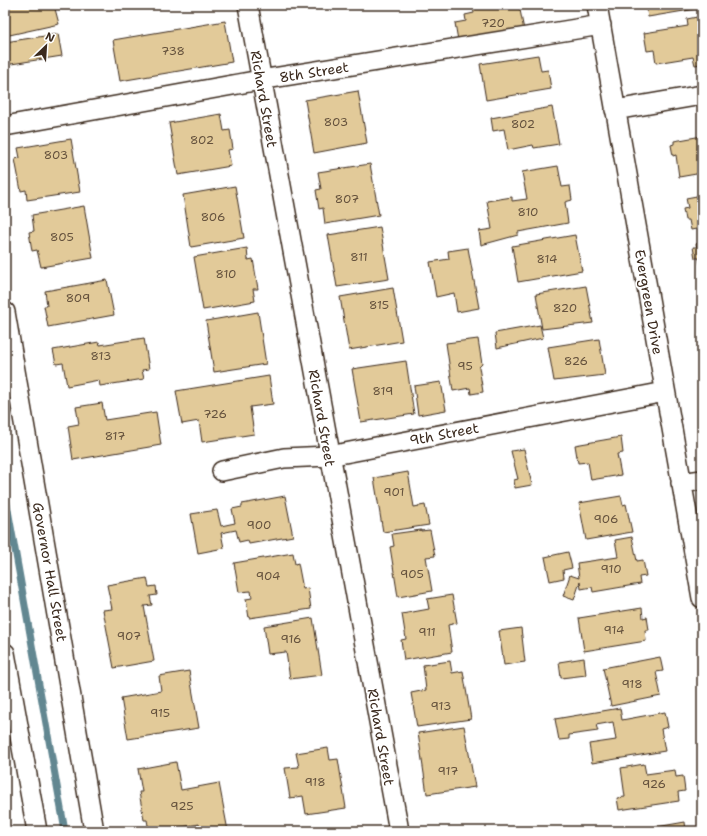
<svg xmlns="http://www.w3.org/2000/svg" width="707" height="836" viewBox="0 0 707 836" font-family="'Shantell Sans',sans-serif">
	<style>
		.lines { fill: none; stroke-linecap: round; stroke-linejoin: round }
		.stream { stroke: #628791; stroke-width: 7 }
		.building { fill: #e2ca99; stroke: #3b2a1e }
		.street-casing { stroke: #3b2a1e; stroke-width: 22 }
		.street { stroke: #fff; stroke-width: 19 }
		.labels { text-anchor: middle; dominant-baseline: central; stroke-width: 3.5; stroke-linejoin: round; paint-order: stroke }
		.number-label { font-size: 12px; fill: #65523d }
		.street-label { font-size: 14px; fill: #3b2a1e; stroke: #fff }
	</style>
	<rect width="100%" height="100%" fill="#fff"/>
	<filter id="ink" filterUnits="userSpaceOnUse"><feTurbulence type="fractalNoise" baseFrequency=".025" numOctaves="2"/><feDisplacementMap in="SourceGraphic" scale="8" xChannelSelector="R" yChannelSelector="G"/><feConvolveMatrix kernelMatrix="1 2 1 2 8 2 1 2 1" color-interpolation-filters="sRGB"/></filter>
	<g filter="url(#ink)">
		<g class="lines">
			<!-- stream -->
			<path class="stream" d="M5 493 65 831"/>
		</g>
		<!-- building -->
		<path class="building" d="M17 5H54L59 24 5 36V8Z
			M473 5H519L525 35 459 46 455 23 466 21 465 15 474 13Z
			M646 5H702V8L648 17Z
			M702 16V64L695 65 693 57 656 63 654 50 647 51 644 33 688 26 687 19Z
			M225 21 232 62 120 81 113 40Z
			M58 34 62 56 5 65V42Z
			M538 55 541 71 548 70 551 89 486 100 480 64Z
			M358 91 367 143 314 153 305 100Z
			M552 107 559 144 534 148 533 145 508 150 504 129 493 131 491 118Z
			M221 114 224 131 230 130 233 149 228 150 231 166 178 175 169 123Z
			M702 136V173L679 177 676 155 673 156 671 145 674 144V141Z
			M71 139 80 192 27 200 26 190 21 191 15 159 20 158 18 148Z
			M370 164 379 215 325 224 323 208 319 209 316 190 321 189 318 172Z
			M558 166 562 187 570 186 572 200 565 202 568 223 518 232V235L481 245 479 231 492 229 487 201 512 197V201L527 199 522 172Z
			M235 186 244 238 191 247 183 195Z
			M702 195V228L691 230 689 220H685L683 209 688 208 686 198Z
			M84 206 93 258 41 267 37 250 32 251 29 232 34 231 32 215Z
			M380 227 389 279 337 287 328 235Z
			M575 235 582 271 518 282 512 246Z
			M702 242V272L699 258H695L693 247H697L696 244Z
			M247 248 248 260 253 259 258 289H253L255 301 203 310 194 257Z
			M468 248 479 308 457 312 454 293 436 297 430 262 449 259 448 251Z
			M107 280 114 315 48 327 44 306H47L45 291Z
			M586 286 593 323 542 329 536 294Z
			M393 288 402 341 349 350 340 297Z
			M258 312 266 364 214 372 206 321Z
			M540 325 543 338 497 348 495 333Z
			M144 338 149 369 142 370 144 379 100 386 99 380 67 386 63 363 56 364 53 350 99 342 100 345Z
			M478 339 482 364 479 367 483 392 471 394 470 388 453 391 446 343Z
			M599 339 605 375 554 381 548 347Z
			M406 361 414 414 361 422 352 369Z
			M269 376 273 404 250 407 254 434 202 442 199 421 182 424 176 391Z
			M441 382 446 410 418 415 414 386Z
			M102 403 105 420 156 412 161 445 73 460 68 426 79 424 76 407Z
			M621 437 623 453 617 454 621 475 591 480 588 462 578 463 575 445Z
			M524 449 532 485 515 488 514 480 518 479 511 451Z
			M408 472 414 507 425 505 429 525 383 532 374 478Z
			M285 496 293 536 249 544 248 540 239 542 236 530 221 533 224 548 198 553 191 514 217 510 221 526 235 523 232 509 242 507V504Z
			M621 496 623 505 626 504 632 532 586 540 579 503Z
			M421 530V531L430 530 435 556 426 557 432 591 398 597 390 547 394 546 392 534Z
			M632 537 637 561 643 560 646 576 639 577 640 584 593 592 592 587 581 589 580 582 574 600 563 596 570 575 579 578 577 563 618 557 615 540Z
			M568 552 572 568 563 570 564 578 550 581 545 557Z
			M293 553 295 564 298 563 303 589 308 588 311 609 249 618 246 599 252 598 251 591 239 592 234 563Z
			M147 578 149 587 156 586 157 595 150 596 152 605 144 606 154 661 114 668 103 610 112 609 107 585Z
			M452 595 457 623 448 625 452 652 404 660 401 640 406 639 402 614 429 609 427 599Z
			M642 608 643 618 647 617 649 630H645L646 641 584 651 579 618Z
			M313 618 322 675 290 679 286 652 268 654 264 626Z
			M521 628 525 662 504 665 499 631Z
			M660 657 663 671 656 672 661 696 611 706 603 668Z
			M584 658 586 675 561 678 559 662Z
			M450 661 452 673 463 671 471 719 417 727 411 693 426 690 423 665Z
			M189 671 199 728 128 739 121 698 161 691 159 676Z
			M620 708 622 720 665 712 668 727 661 729 665 751 592 763 589 744 616 740 613 722 596 725 598 731 569 735V739L559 740 555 719Z
			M464 726 475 787 427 794 418 733Z
			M328 748 330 760 338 759 346 808 306 814 303 796 290 798 285 768 299 767 296 753Z
			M176 762 181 790 219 783 228 831H201L199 824 159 831H149L147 820H144L139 792H142L138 769Z
			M644 764 646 774 675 770 676 777 683 776 685 791 678 792 679 801 619 810 617 798 625 797 621 768Z
			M685 822 686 831H634Z"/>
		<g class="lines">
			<!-- street casing -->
			<g class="street-casing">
				<path id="street" d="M248 5 399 831
					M597 5 702 598
					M615 110 702 95
					M5 126 260 80 601 25
					M5 312 94 831
					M222 471 284 458 329 456 665 392
					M681 483 702 480
					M5 653 37 831"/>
			</g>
			<!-- street -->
			<use href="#street" class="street"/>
		</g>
	</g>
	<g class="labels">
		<!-- number labels -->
		<g class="number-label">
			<text x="493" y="23">720</text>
			<text x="173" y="51">738</text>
			<text x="336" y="122">803</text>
			<text x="523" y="124">802</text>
			<text x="202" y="140">802</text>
			<text x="56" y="155">803</text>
			<text x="347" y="199">807</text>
			<text x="528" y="212">810</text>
			<text x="213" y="217">806</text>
			<text x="62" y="237">805</text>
			<text x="359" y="257">811</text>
			<text x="547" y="259">814</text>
			<text x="226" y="274">810</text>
			<text x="78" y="298">809</text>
			<text x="379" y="305">815</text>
			<text x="565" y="308">820</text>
			<text x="101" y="356">813</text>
			<text x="576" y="361">826</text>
			<text x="465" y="366">95</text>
			<text x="383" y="391">819</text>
			<text x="215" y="414">726</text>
			<text x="115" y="436">817</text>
			<text x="394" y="492">901</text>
			<text x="606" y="519">906</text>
			<text x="259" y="525">900</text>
			<text x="611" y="569">910</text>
			<text x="412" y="574">905</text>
			<text x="268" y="576">904</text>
			<text x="614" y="630">914</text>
			<text x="427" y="632">911</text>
			<text x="129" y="636">907</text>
			<text x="291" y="639">916</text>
			<text x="632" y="684">918</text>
			<text x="441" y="706">913</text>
			<text x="160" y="713">915</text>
			<text x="448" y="771">917</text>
			<text x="315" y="782">918</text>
			<text x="654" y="784">926</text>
			<text x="182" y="806">925</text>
		</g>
		<!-- street labels -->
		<g class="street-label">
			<text transform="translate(314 72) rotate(-9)">8th Street</text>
			<text transform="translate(264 99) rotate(80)">Richard Street</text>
			<text transform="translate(649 302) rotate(80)">Evergreen Drive</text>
			<text transform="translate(322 418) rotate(80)">Richard Street</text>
			<text transform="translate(444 434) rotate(-11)">9th Street</text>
			<text transform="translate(50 572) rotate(80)">Governor Hall Street</text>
			<text transform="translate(381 737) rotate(80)">Richard Street</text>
		</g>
	</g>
	<!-- margin -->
	<rect width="707" height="836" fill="none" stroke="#fff" stroke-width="20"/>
	<rect x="10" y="10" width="687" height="816" fill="none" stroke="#3b2a1e" stroke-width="1.5" filter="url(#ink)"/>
	<!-- north arrow -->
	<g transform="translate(46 46) rotate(25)" stroke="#ffffff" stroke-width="3" paint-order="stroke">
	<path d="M0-3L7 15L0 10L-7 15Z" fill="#3b2a1e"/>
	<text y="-6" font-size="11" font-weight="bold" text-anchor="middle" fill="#3b2a1e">N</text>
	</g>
</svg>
